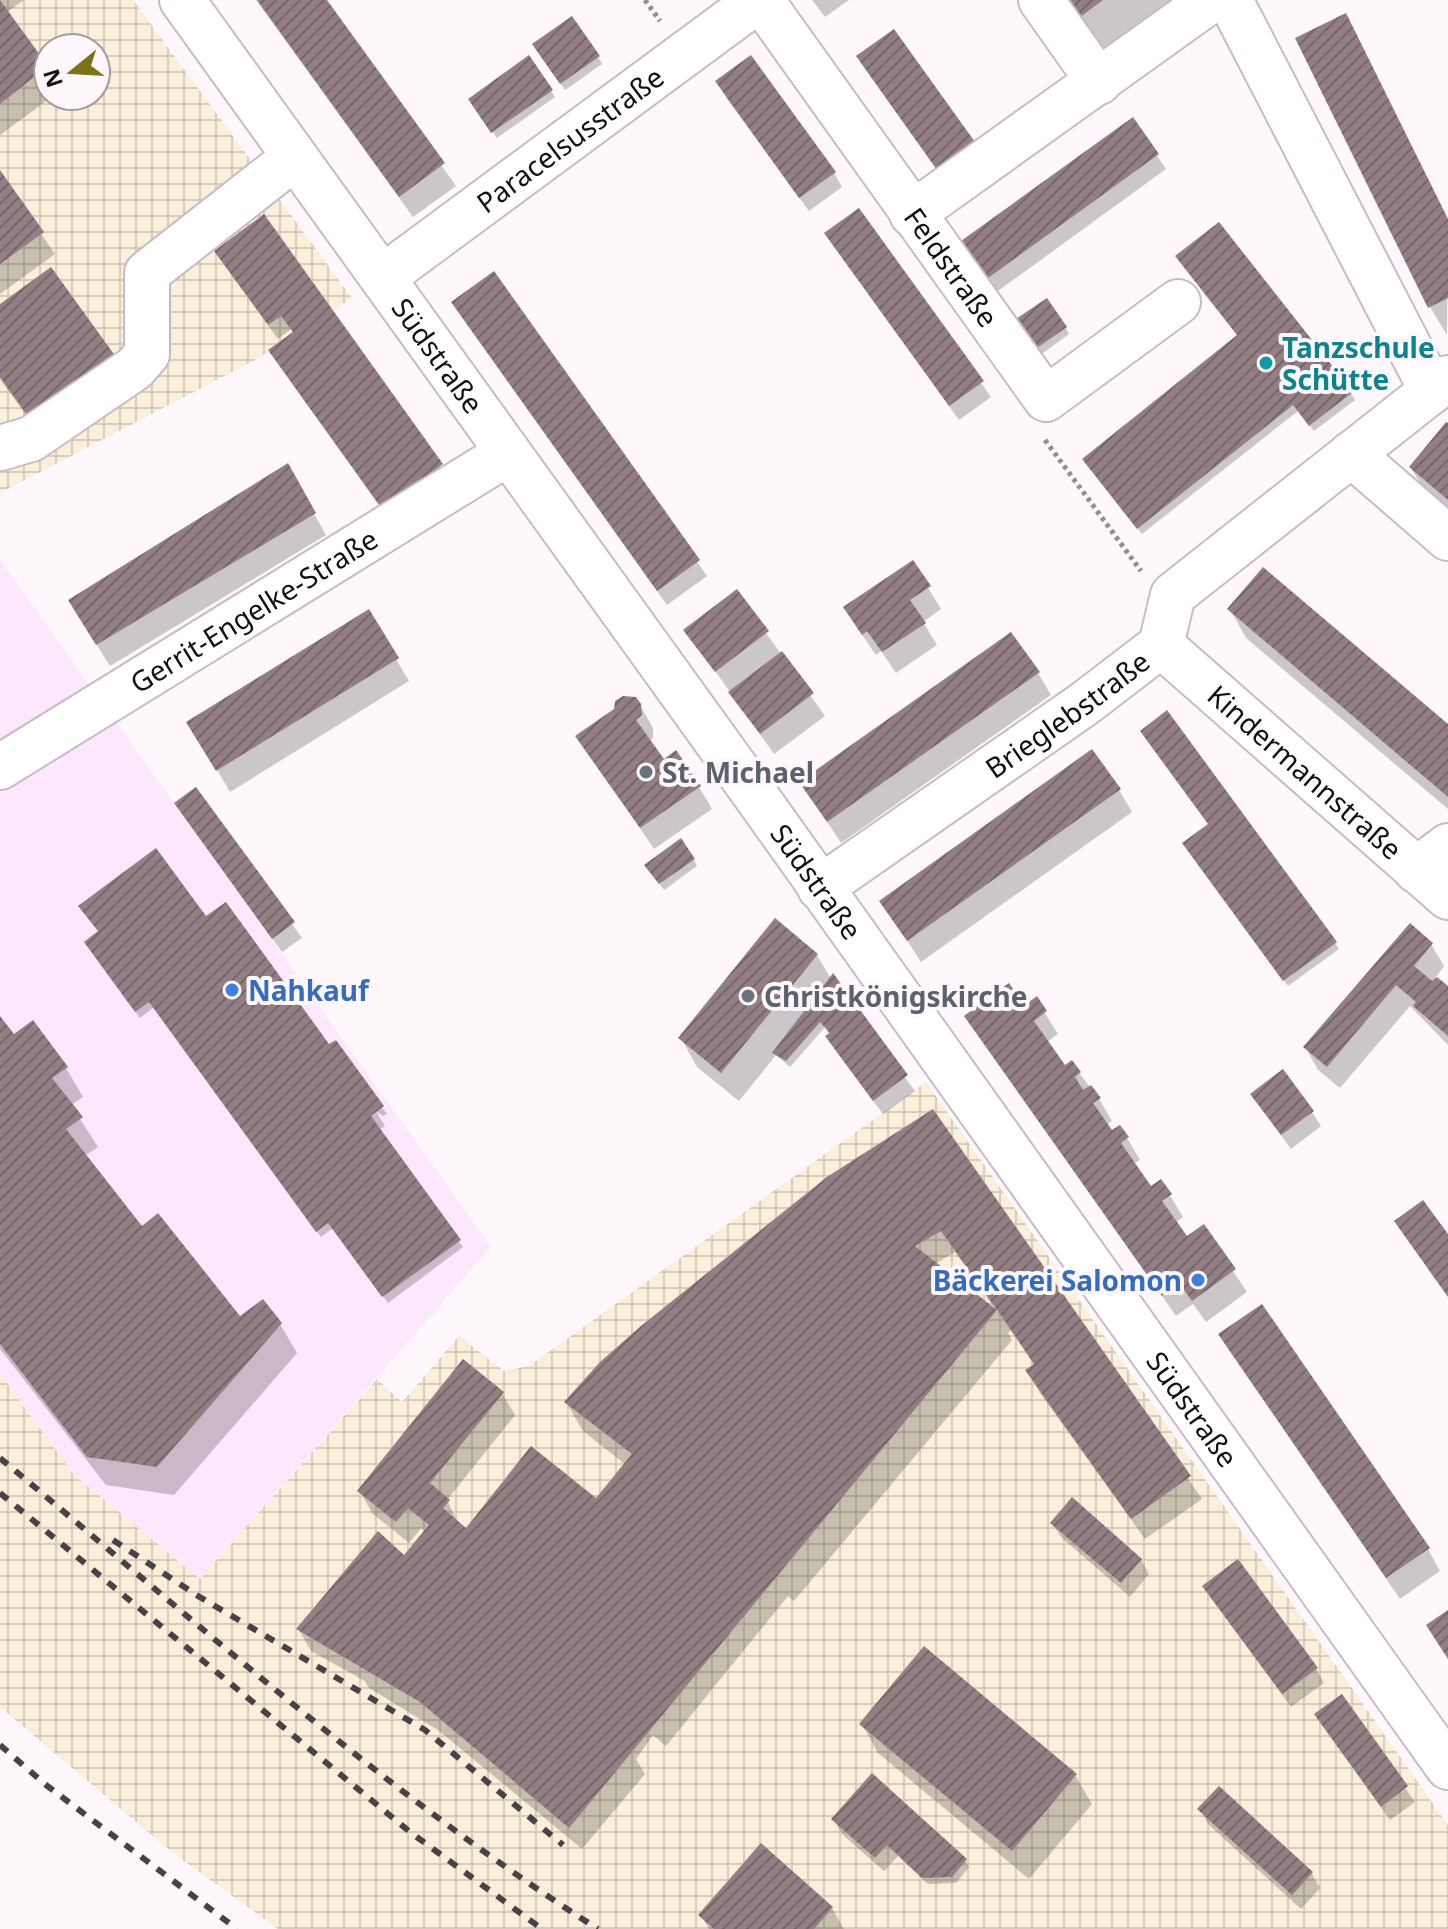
<svg xmlns="http://www.w3.org/2000/svg" width="1448" height="1929" viewBox="0 0 1448 1929" font-family="'Noto Sans',sans-serif">
	<style>
		.built { fill: #fde7fc }
		.industrial { fill: url(#industrial-grid); fill-rule: evenodd }
		.shadow { fill: #0003; fill-rule: evenodd }
		.building { fill: url(#building-hatch) }
		.lines { fill: none; stroke-linecap: round; stroke-linejoin: round }
		.minor-casing { stroke: #c9bac8; stroke-width: 48 }
		.path { stroke: #938d92; stroke-width: 5; stroke-dasharray: 4 4; stroke-linecap: butt }
		.minor { stroke: #fff; stroke-width: 44 }
		.rail { stroke: #474247; stroke-width: 6; stroke-dasharray: 10 10; stroke-linecap: butt }
		.culture-dot { fill: #0f9aa8; stroke: #fef8fd; stroke-width: 3 }
		.worship-dot { fill: #6b7280; stroke: #fef8fd; stroke-width: 3 }
		.shop-dot { fill: #3f7fe0; stroke: #fef8fd; stroke-width: 3 }
		.labels { text-anchor: middle; dominant-baseline: central; stroke-width: 8; stroke-linejoin: round; paint-order: stroke }
		.street-label { font-size: 28px; fill: #140f14; stroke: #fef8fd }
		.culture-label { font-size: 28px; font-weight: bold; fill: #0d838f; stroke: #fef8fd; text-anchor: start }
		.worship-label { font-size: 28px; font-weight: bold; fill: #5b616d; stroke: #fef8fd; text-anchor: start }
		.shop-label { font-size: 28px; font-weight: bold; fill: #366cbe; stroke: #fef8fd; text-anchor: start }
	</style>
	<defs>
		<pattern id="industrial-grid" width="8" height="8" patternUnits="userSpaceOnUse" patternTransform="scale(2)"><rect width="8" height="8" fill="#f9efda"/><path d="M0 4h8M4 0v8" fill="none" stroke="#d5ccba"/></pattern>
		<pattern id="building-hatch" width="6" height="6" patternUnits="userSpaceOnUse" patternTransform="scale(2)"><rect width="6" height="6" fill="#927e83"/><path d="M-1 1l2-2M0 6l6-6M5 7l2-2" fill="none" stroke="#76666a"/></pattern>
	</defs>
	<rect width="100%" height="100%" fill="#fef8fd"/>
	<!-- built -->
	<path class="built" d="M0 560 491 1247 200 1580 74 1475 0 1374Z"/>
	<!-- industrial -->
	<path class="industrial" d="M0 0H133L352 298 259 358 0 493ZM48 48H96V96H48Z
		M926 1082 1448 1825V1929H278L173 1853 0 1707V1374L74 1475 200 1579 377 1379 402 1402 459 1336 504 1371 529 1366Z"/>
	<!-- shadow -->
	<path class="shadow" d="M0 0H24L7 12 48 70V96H53L0 135Z
		M256 0H325L456 186 413 217Z
		M812 0H849L825 17Z
		M1053 0H1177L1097 62Z
		M1345 15 1448 219 1447 335 1430 307Z
		M538 51 598 57 602 64 565 90Z
		M551 91 555 97 497 138 474 106Z
		M725 96 834 173 842 187 809 211Z
		M1132 120 1166 169 998 291 972 256Z
		M0 174 55 254 0 294Z
		M859 211 991 397 959 420 826 234Z
		M264 217 454 487 396 529 271 351 294 334 291 329 278 339 225 265Z
		M494 274 707 576 667 605 462 317Z
		M0 307 44 440 0 379Z
		M1066 328 1069 334 1036 358 1017 330Z
		M1239 336 1351 393 1355 400 1314 431 1298 411 1142 534 1088 466Z
		M1448 426V513L1428 496 1411 468Z
		M287 466 326 535 110 666 83 623Z
		M912 562 941 609 923 622 937 645 896 673 881 651 876 655 858 629Z
		M737 592 825 716 774 754 686 630Z
		M1230 609 1448 726V809L1246 638Z
		M368 612 409 681 230 792 189 722Z
		M1038 673 1051 695 841 843 801 782Z
		M640 705 653 728V738L649 741 664 762 699 787 712 809 654 849 578 736Z
		M196 789 302 938 282 952 176 804Z
		M1119 790 1132 812 921 962 882 901Z
		M1188 850 1335 943 1339 949 1288 986Z
		M694 860 697 866 664 890 651 872Z
		M211 926 329 1047 335 1043 387 1114 383 1116 376 1111 385 1126 379 1130 463 1247 388 1303 333 1228 321 1237 154 1007 140 1018 90 949Z
		M1431 944 1444 966 1435 978 1448 989V1045L1410 1006 1340 1088 1318 1070 1306 1048Z
		M817 955 831 979 915 1091 883 1114 836 1051 825 1027 790 1067 776 1055 739 1101 697 1067 681 1038Z
		M1036 999 1058 1034 1047 1042 1065 1067 1079 1073 1099 1099 1112 1121 1106 1125 1111 1133 1127 1138 1140 1160 1133 1164 1151 1189 1161 1181 1183 1217 1175 1223 1186 1239 1203 1226 1247 1292 1206 1322 1193 1304 1176 1316 966 1017 1024 1007Z
		M0 1019 14 1037 32 1023 66 1068 83 1097 71 1105 98 1147 85 1156 142 1229 239 1319 280 1324 297 1353 174 1495 106 1485 0 1349Z
		M1261 1108 1312 1112 1321 1126 1291 1149Z
		M932 1111 1202 1499 1145 1539 1040 1393 1028 1371 1035 1366 1011 1330 1008 1333 1012 1340 794 1601 788 1596 666 1746 653 1735 636 1759 645 1774 582 1849 438 1730 369 1688 365 1681 311 1651 299 1630 405 1557 426 1532 421 1528 409 1543 372 1513 360 1491 502 1393 515 1415 447 1500 459 1525 466 1531 596 1501 626 1465 583 1431 566 1402ZM955 1252 997 1312H996L935 1264Z
		M1220 1335 1428 1549 1440 1571 1400 1599Z
		M1052 1523 1141 1560 1149 1574 1130 1597 1061 1537Z
		M1213 1600 1316 1669 1324 1683 1291 1707Z
		M1342 1697 1415 1802 1390 1820 1325 1729Z
		M862 1724 1075 1775 1092 1804 1029 1879 878 1753Z
		M1219 1789 1312 1874 1320 1888 1301 1909 1208 1824 1200 1809Z
		M834 1820 965 1860 969 1867 956 1883 928 1884 898 1856 884 1871 842 1834Z
		M832 1908 844 1929H709L701 1915Z"/>
	<!-- building -->
	<path class="building" d="M0 0 48 66 0 104Z
		M257 0H327L445 163 399 197Z
		M1055 0H1103L1072 23Z
		M1346 13 1448 219V298L1428 308 1295 38Z
		M572 16 600 56 560 84 532 44Z
		M894 29 975 142 937 170 856 56Z
		M529 55 553 90 491 133 468 99Z
		M751 55 836 172 799 198 715 81Z
		M1133 117 1159 154 988 278 961 241Z
		M0 170 44 232 0 264Z
		M859 208 984 381 949 406 824 233Z
		M264 214 443 464 382 509 268 350 293 332 281 316 268 325 214 251Z
		M1219 222 1353 392 1309 426 1293 405 1137 529 1082 459 1237 335 1175 256Z
		M51 267 116 357 30 419 0 377V304Z
		M494 271 700 560 657 591 451 302Z
		M1047 298 1067 327 1031 352 1010 323Z
		M1446 422 1448 423V500L1409 467Z
		M288 463 316 513 96 645 68 600Z
		M913 560 931 586 910 600 926 623 882 652 867 631 862 635 843 607Z
		M1263 567 1448 724V797L1227 609Z
		M737 589 769 631 715 672 683 630Z
		M369 609 399 658 216 771 186 722Z
		M1011 632 1040 672 827 822 799 782Z
		M782 651 814 693 760 734 728 692Z
		M623 696 636 697 641 704 642 715 636 720 664 759 676 750 701 786 640 828 575 736 614 709 615 701Z
		M1167 710 1337 942 1283 981 1182 843 1208 824 1140 731Z
		M1092 749 1121 789 907 941 879 901Z
		M196 787 295 922 272 939 174 803Z
		M681 838 695 859 659 884 644 865Z
		M156 848 206 916 226 902 329 1044 336 1040 384 1106 371 1116 461 1240 382 1297 328 1223 316 1232 149 1002 135 1012 84 942 98 931 78 906Z
		M775 918 818 954 721 1073 678 1038Z
		M1410 923 1433 943 1414 966 1432 981 1437 977 1448 986V1036L1413 1006 1416 1002 1396 985 1327 1067 1303 1047Z
		M833 973 908 1075 873 1101 825 1036 830 1033 820 1022 786 1061 772 1053Z
		M1009 983 1025 1005 1037 996 1047 1011 1034 1021 1065 1065 1072 1060 1081 1072 1075 1077 1083 1090 1091 1085 1101 1098 1093 1103 1112 1130 1120 1125 1129 1137 1121 1143 1151 1186 1161 1179 1172 1194 1162 1201 1187 1236 1204 1224 1236 1269 1192 1301 1179 1283 1162 1296 964 1016Z
		M0 1016 14 1034 33 1020 68 1067 52 1078 83 1117 66 1129 142 1226 158 1213 240 1316 263 1299 282 1323 157 1467 87 1457 0 1344Z
		M1283 1069 1314 1111 1281 1135 1250 1094Z
		M933 1109 1191 1476 1131 1519 1025 1370 1034 1364 1000 1314 941 1231 915 1246 997 1310 569 1828 420 1702 296 1629 378 1531 404 1555 429 1525 408 1508 396 1522 357 1491 463 1359 504 1392 430 1483 450 1500 443 1508 466 1528 531 1446 596 1498 632 1454 564 1402 600 1362 641 1326 827 1177Z
		M1423 1200 1448 1234V1297L1394 1221Z
		M1262 1304 1430 1548 1386 1578 1218 1334Z
		M1072 1497 1142 1559 1121 1583 1050 1523Z
		M1238 1559 1318 1668 1282 1694 1202 1586Z
		M1448 1610V1659L1426 1625Z
		M924 1646 1077 1774 1012 1851 859 1724Z
		M1342 1694 1408 1786 1381 1807 1314 1714Z
		M872 1773 967 1859 952 1877 922 1878 887 1845 875 1858 831 1819Z
		M1219 1786 1313 1872 1292 1895 1197 1809Z
		M761 1843 833 1907 814 1929H714L698 1915Z"/>
	<g class="lines">
		<!-- minor casing -->
		<g class="minor-casing">
			<g id="minor">
				<path id="s1" d="M182 0 756 796 1448 1767"/>
				<path id="s2" d="M761 0 1046 399 1178 302"/>
				<path d="M1041 0 1099 82"/>
				<path d="M1230 0 1432 391"/>
				<path d="M912 214 1211 0"/>
				<path id="s3" d="M383 277 758 0"/>
				<path d="M0 448 31 439 135 368 147 354V273L295 157"/>
				<path d="M1351 454 1448 538"/>
				<path id="s4" d="M1161 645 1448 897"/>
				<path id="s5" d="M0 767 508 453"/>
				<path d="M1416 870 1448 846"/>
				<path id="s6" d="M820 888 1084 704 1161 645 1173 595 1448 378"/>
			</g>
		</g>
		<!-- path -->
		<path class="path" d="M645 0 660 21
			M1045 440 1141 571"/>
		<!-- minor -->
		<use href="#minor" class="minor"/>
		<!-- rail -->
		<path class="rail" d="M0 1458C194 1620 385 1793 598 1929
			M0 1493 410 1832 542 1929
			M113 1540 198 1596 425 1730 563 1845
			M0 1745 46 1785 237 1929"/>
	</g>
	<!-- markers -->
	<circle class="culture-dot" cx="1266" cy="363" r="8"/>
	<g class="worship-dot">
		<circle cx="646" cy="772" r="8"/>
		<circle cx="748" cy="996" r="8"/>
	</g>
	<g class="shop-dot">
		<circle cx="232" cy="990" r="8"/>
		<circle cx="1198" cy="1280" r="8"/>
	</g>
	<g class="labels">
		<!-- street labels -->
		<g class="street-label">
			<text stroke="none"><textPath href="#s3" startOffset="232">Paracelsusstraße</textPath></text>
			<text stroke="none"><textPath href="#s2" startOffset="328">Feldstraße</textPath></text>
			<text stroke="none"><textPath href="#s1" startOffset="438">Südstraße</textPath></text>
			<text stroke="none"><textPath href="#s5" startOffset="298">Gerrit-Engelke-Straße</textPath></text>
			<text stroke="none"><textPath href="#s6" startOffset="302">Brieglebstraße</textPath></text>
			<text stroke="none"><textPath href="#s4" startOffset="192">Kindermannstraße</textPath></text>
			<text stroke="none"><textPath href="#s1" startOffset="1086">Südstraße</textPath></text>
			<text stroke="none"><textPath href="#s1" startOffset="1734">Südstraße</textPath></text>
		</g>
		<!-- culture labels -->
		<g class="culture-label">
			<text x="1282" y="347">Tanzschule<tspan x="1282" dy="32">Schütte</tspan></text>
		</g>
		<!-- worship labels -->
		<g class="worship-label">
			<text x="662" y="772">St. Michael</text>
			<text x="764" y="996">Christkönigskirche</text>
		</g>
		<!-- shop labels -->
		<g class="shop-label">
			<text x="248" y="990">Nahkauf</text>
			<text x="1182" y="1280" text-anchor="end">Bäckerei Salomon</text>
		</g>
	</g>
	<!-- north arrow -->
	<g transform="translate(72 72) rotate(252)"><circle r="38" fill="#fef8fd" stroke="#a09ba0" stroke-width="2"/>
	<path d="M0-6L14 30L0 20L-14 30Z" fill="#7b7316"/>
	<text y="-12" font-size="22" font-weight="bold" text-anchor="middle" fill="#140f14">N</text>
	</g>
</svg>
